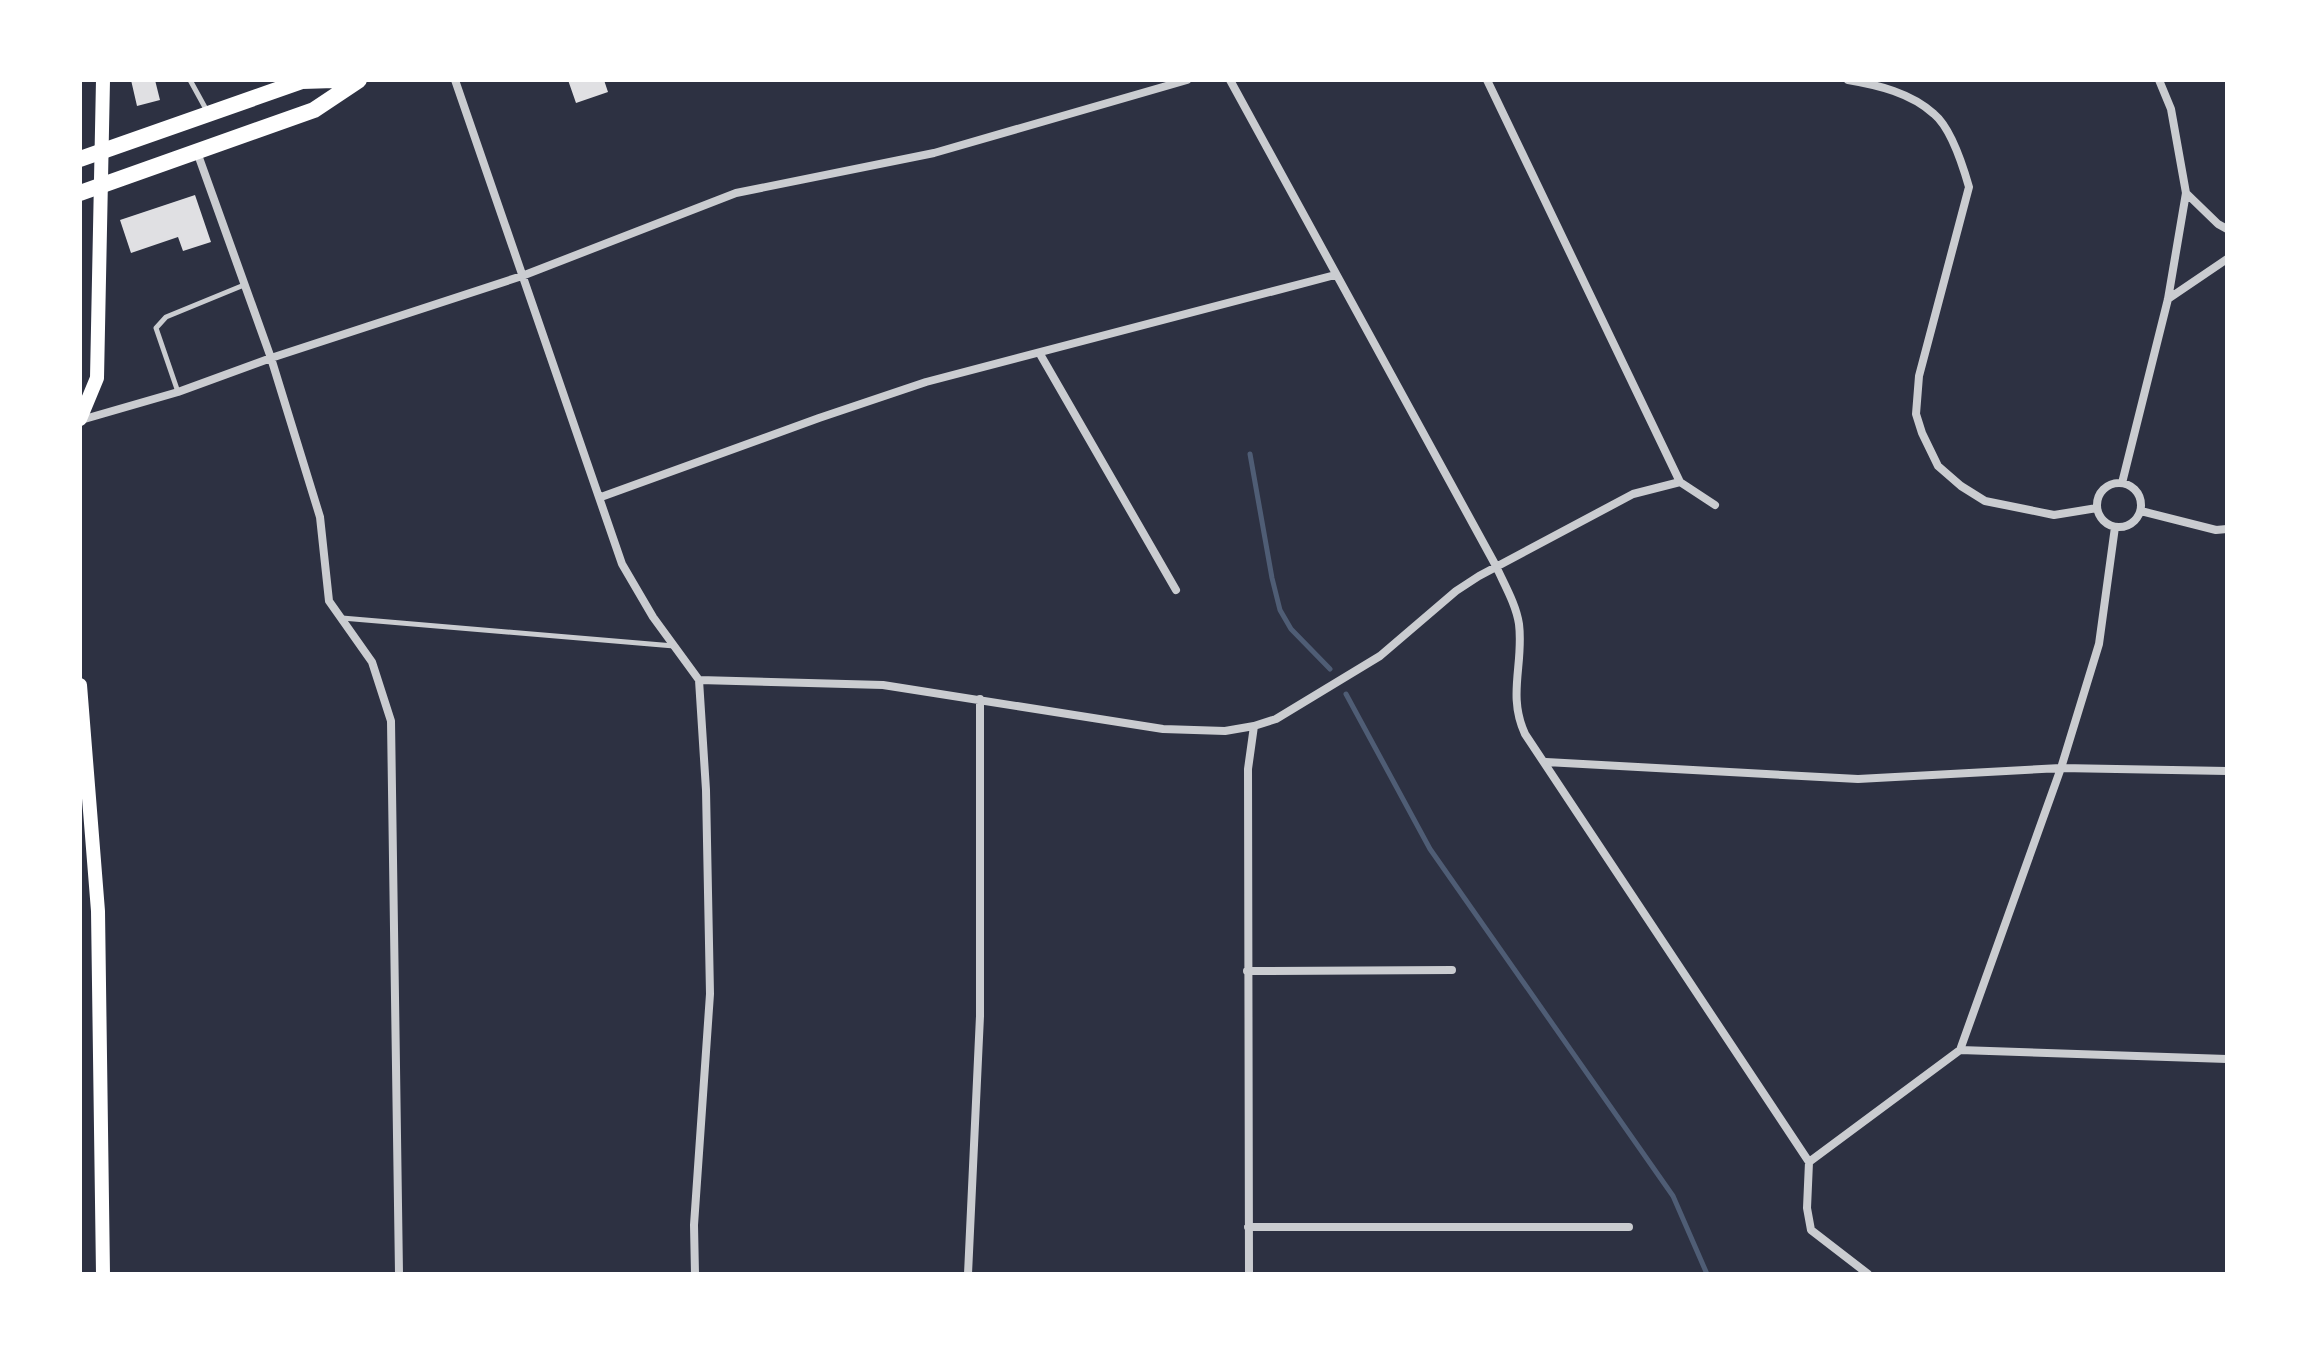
<svg xmlns="http://www.w3.org/2000/svg" width="2307" height="1354" viewBox="0 0 2307 1354" font-family="Barlow,sans-serif">
	<style>
		.lines { fill: none; stroke-linecap: round; stroke-linejoin: round }
		.stream { stroke: #4f5d75; stroke-width: 5 }
		.building { fill: #e0e0e3 }
		.service { stroke: #caccd0; stroke-width: 5 }
		.minor { stroke: #caccd0; stroke-width: 8 }
		.secondary { stroke: #fff; stroke-width: 14 }
		.primary { stroke: #fff; stroke-width: 16 }
	</style>
	<rect width="100%" height="100%" fill="#2d3142"/>
	<g class="lines">
		<!-- stream -->
		<path class="stream" d="M1250 454 1272 578 1280 610 1291 629 1330 669
			M1346 694 1430 849 1673 1196 1707 1274"/>
	</g>
	<!-- building -->
	<path class="building" d="M131 80H155L160 100 137 106Z
		M568 80H604L608 92 576 103Z
		M195 195 211 242 183 251 178 237 131 253 120 220Z"/>
	<g class="lines">
		<!-- service -->
		<path class="service" d="M190 80 207 111
			M178 392 156 328 166 317 244 285
			M342 618 674 646"/>
		<!-- minor -->
		<path class="minor" d="M455 80 622 564 653 617 699 680 706 790 710 994 694 1225 695 1274
			M1230 80 1496 566C1504 584 1516 604 1519 624 1524 664 1507 695 1525 734L1809 1162 1807 1208 1811 1230 1868 1274
			M1487 80 1680 482 1715 505
			M1848 80C1878 85 1911 93 1934 114 1951 128 1963 166 1969 187L1919 376 1916 414 1922 433 1938 466 1961 486 1985 501 2054 515 2097 508
			M197 152 271 358 320 517 329 601 372 662 391 721 399 1274
			M2186 193 2218 224 2227 229
			M2168 299 2227 259
			M1040 354 1176 590
			M81 420 178 392 271 358 522 276 736 193 934 153 1187 80
			M2097 505a22 22 0 1 1 44 0a22 22 0 1 1-44 0Z
			M2122 483 2168 299 2186 193 2171 109 2159 80
			M601 497 819 418 926 382 1335 275
			M2141 511 2216 530 2227 529
			M699 680 883 685 1163 729 1225 731 1254 726 1276 719 1380 656 1456 591 1479 576 1633 494 1680 482
			M1546 762 1858 779 2061 768 2227 771
			M1247 971 1452 970
			M1960 1050 2227 1059
			M1809 1162 1960 1050 2061 768 2099 644 2115 527
			M1248 1227H1629
			M968 1274 980 1016V699
			M1249 1274 1248 769 1254 726"/>
		<!-- secondary -->
		<path class="secondary" d="M80 419 97 378 103 80
			M80 685 98 911 103 1274"/>
		<!-- primary -->
		<path class="primary" d="M80 159 302 81 334 80
			M80 193 314 110 359 80"/>
	</g>
	<!-- border -->
	<rect width="2307" height="1354" fill="none" stroke="#ffffff" stroke-width="164"/>
</svg>
